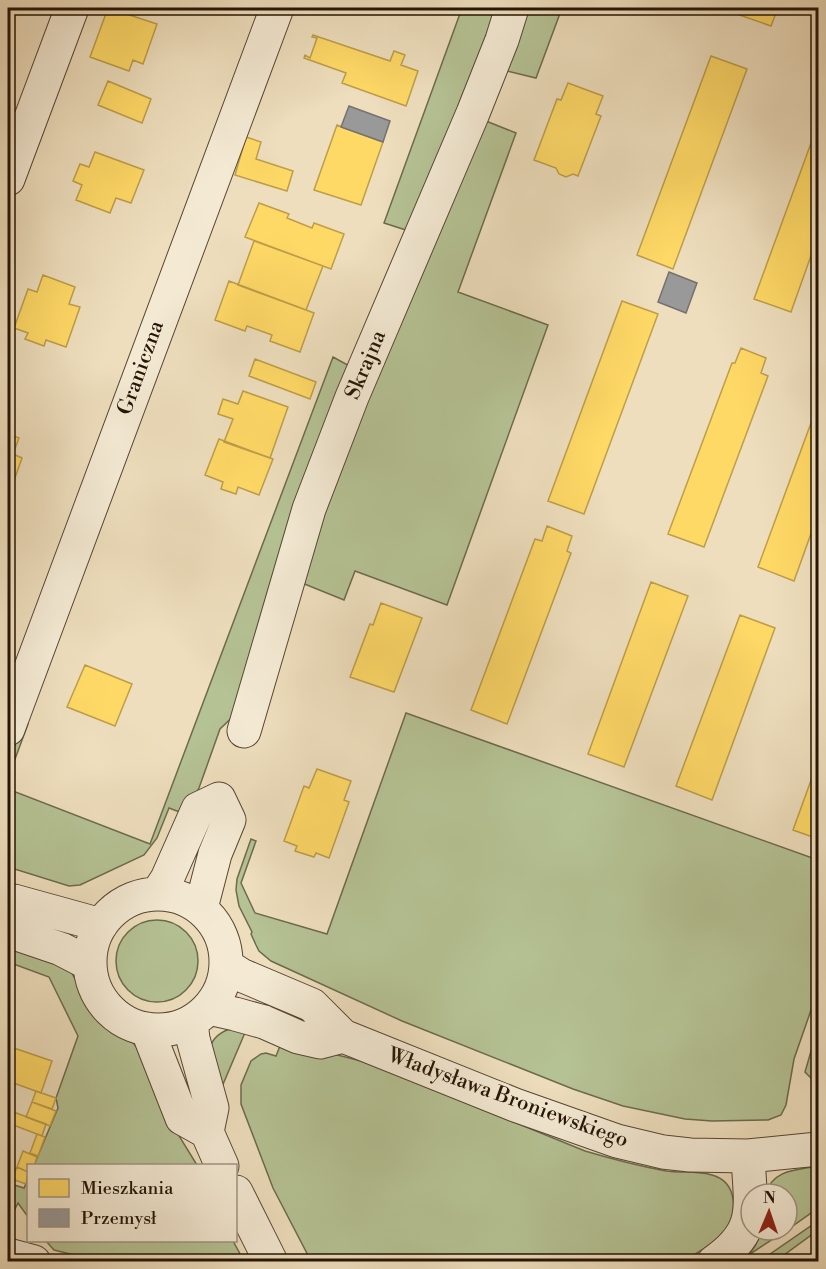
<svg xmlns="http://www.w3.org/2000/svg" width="826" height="1269" viewBox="0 0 826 1269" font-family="'Libre Bodoni',serif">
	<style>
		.green { fill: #b5c294; stroke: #6c6b4c; stroke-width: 1.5 }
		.homes { fill: #ffd966; stroke: #bd9e49; stroke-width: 1.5 }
		.industry { fill: #999; stroke: #76716d; stroke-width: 1.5 }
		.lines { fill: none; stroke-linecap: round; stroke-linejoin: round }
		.minor-casing { stroke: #564633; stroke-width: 35 }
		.minor { stroke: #f4ead4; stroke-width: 33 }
		.labels { text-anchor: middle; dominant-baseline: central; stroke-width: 6; stroke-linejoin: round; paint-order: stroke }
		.street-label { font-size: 21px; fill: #231405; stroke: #f4ead4 }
	</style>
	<rect width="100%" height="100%" fill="#eedebd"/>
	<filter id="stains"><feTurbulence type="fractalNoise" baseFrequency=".00333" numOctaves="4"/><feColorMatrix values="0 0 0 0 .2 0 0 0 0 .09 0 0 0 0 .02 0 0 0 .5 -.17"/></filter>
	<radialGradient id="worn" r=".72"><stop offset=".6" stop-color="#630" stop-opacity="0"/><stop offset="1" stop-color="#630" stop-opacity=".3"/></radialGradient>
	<!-- green -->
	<path class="green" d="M462 8H498L412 232 384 223Z
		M522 8H562L536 78 507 71Z
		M481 119 516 133 458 292 548 325 447 605 355 571 344 600 302 583 305 555Z
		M333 357 355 369 243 707 220 729 199 788 185 814 169 808 157 838 144 855 80 885 69 886 8 867V789L150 844Z
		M406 713 818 860V990L794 1059 786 1105 781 1115 768 1120 712 1121 685 1119 623 1106 573 1089 402 1021 271 961 259 951 256 945 251 934 252 932 239 906 236 890 237 879 251 839 256 841 241 883 255 913 327 934Z
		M23 722 28 724 8 778V763Z
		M116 961a41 41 0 1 1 82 0a41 41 0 1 1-82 0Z
		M8 942 70 970 94 1012 104 1022 131 1040 141 1053 176 1131 197 1165H34L58 1108 56 1098 78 1036 49 977 8 962Z
		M236 1027 247 1028 218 1096C211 1066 196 1037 236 1027Z
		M818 1027 816 1083 805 1072Z
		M282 1041 369 1063 585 1151C612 1159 639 1166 666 1171 681 1173 698 1171 712 1175 738 1182 738 1214 725 1232 717 1242 695 1254 684 1261H311L273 1188 241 1104V1085L251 1061 261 1054 266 1053 276 1056Z
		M818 1166V1208L787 1230V1194H766C772 1169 798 1170 818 1166Z
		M28 1179V1217L18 1203 8 1223V1183L24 1188Z
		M818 1221V1230L780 1258 779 1261H760Z
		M763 1230H787L750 1254V1253L755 1246Z
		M46 1241H233L244 1261H99L54 1250Z"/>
	<!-- homes -->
	<path class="homes" d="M108 8 157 24 143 64 133 60 129 71 90 57Z
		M736 8H778L771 26 734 13Z
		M313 35 390 61 394 51 405 55 401 65 418 71 406 106 342 83 346 73 304 58 305 55 310 58 317 38 312 37Z
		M711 56 747 69 673 269 637 255Z
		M108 81 151 99 142 123 98 105Z
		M568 83 603 96 596 114 601 116 578 176 573 174 566 177 559 174 556 168 534 160 557 99 561 100Z
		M818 124V236L791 312 754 299Z
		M337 125 383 142 361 205 314 190Z
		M246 137 261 142 256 159 293 171 287 191 235 175Z
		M95 152 144 170 131 203 116 198 110 213 76 200 82 185 73 181 80 164 89 167Z
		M259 203 289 214 287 218 312 228 314 223 344 234 331 269 245 237Z
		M254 241 323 266 306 310 238 285Z
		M43 275 75 287 69 304 80 307 66 347 46 340 44 346 25 339 28 333 14 328 28 289 37 292Z
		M229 281 314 313 300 352 270 341 272 335 247 326 245 331 215 320Z
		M622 301 658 314 584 514 548 501Z
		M741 348 766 358 761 373 768 376 704 547 668 534 732 363H735Z
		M255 359 316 382 310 399 249 376Z
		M243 391 288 407 270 458 224 442 233 419 218 414 223 399 238 404Z
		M818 404V514L794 581 758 567Z
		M8 434 19 438 13 454 22 458 9 495Z
		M219 439 273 459 259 495 238 487 236 494 221 489 223 482 205 475Z
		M547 526 572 536 567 551 571 553 507 724 471 710 535 539 542 541Z
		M651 582 688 596 624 767 588 754Z
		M381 603 422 618 394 692 350 677 370 624 373 625Z
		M740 615 775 628 712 800 676 786Z
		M85 665 132 684 115 726 67 707Z
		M818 761V839L793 830Z
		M317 769 351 781 344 800 349 802 329 858 316 853 314 857 295 851 297 846 284 841 304 786 309 788Z
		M8 994 12 996 8 1009Z
		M8 1046 52 1061 41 1093 8 1081Z
		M36 1091 56 1098 52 1109 32 1102Z
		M32 1102 56 1111 50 1126 26 1117Z
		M8 1110 46 1124 42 1136 8 1123Z
		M37 1134 45 1137 38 1156 30 1153Z
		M23 1151 37 1157 34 1166H28V1172L17 1167Z
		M17 1167 28 1172 26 1184 12 1179Z"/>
	<!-- industry -->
	<path class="industry" d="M349 106 390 121 383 142 341 127Z
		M669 272 697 283 686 313 658 302Z"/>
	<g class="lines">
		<!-- minor casing -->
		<g class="minor-casing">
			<path id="minor" d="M8 179 72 8
				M8 729 277 8
				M244 731 309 509 352 397 473 113 502 40 512 8
				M158 893 167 879 198 809 219 799 229 820 215 854 201 908
				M90 962a68 68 0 1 1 136 0a68 68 0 1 1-136 0Z
				M8 903 14 901 101 925
				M8 931 61 949 90 964
				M227 966 241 975 312 1005 343 1036 515 1105 617 1141 663 1152 690 1155 748 1156 818 1149
				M208 1008 235 1014 264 1022 298 1037 320 1042 343 1036
				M191 1022 193 1039 212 1108 207 1132
				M147 1029 182 1118 207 1132 222 1166
				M236 1192 271 1262
				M8 1255 34 1262
				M714 1262C760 1230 750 1206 748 1156"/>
		</g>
		<!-- minor -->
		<use href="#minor" class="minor"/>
	</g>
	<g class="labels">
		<!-- street labels -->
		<g class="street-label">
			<text transform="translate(366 365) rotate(-67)">Skrajna</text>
			<text transform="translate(141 368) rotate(-70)">Graniczna</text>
			<text transform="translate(508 1098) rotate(20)">Władysława Broniewskiego</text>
		</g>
	</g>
	<!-- margin -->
	<rect width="826" height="1269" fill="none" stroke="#eedebd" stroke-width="30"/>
	<rect x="9" y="9" width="808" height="1251" fill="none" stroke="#231405" stroke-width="3"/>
	<rect x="15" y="15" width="796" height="1239" fill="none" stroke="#231405" stroke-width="1.5"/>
	<!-- legend -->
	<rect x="27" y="1164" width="210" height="78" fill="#f4ead4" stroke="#a09481" stroke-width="1.5"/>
	<rect x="39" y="1179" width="30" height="18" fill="#ffd966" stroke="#a09481" stroke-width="1.5"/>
	<text x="81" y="1194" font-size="18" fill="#231405">Mieszkania</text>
	<rect x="39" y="1209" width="30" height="18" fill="#999999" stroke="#a09481" stroke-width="1.5"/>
	<text x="81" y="1224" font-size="18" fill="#231405">Przemysł</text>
	<!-- north arrow -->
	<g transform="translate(769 1212) rotate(2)"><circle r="28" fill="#f4ead4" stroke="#a09481" stroke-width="1.5"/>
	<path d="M0-4.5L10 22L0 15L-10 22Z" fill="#8f2418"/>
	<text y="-9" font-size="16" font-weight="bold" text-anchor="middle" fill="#231405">N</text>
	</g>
	<rect width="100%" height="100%" filter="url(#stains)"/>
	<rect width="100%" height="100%" fill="url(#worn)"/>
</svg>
